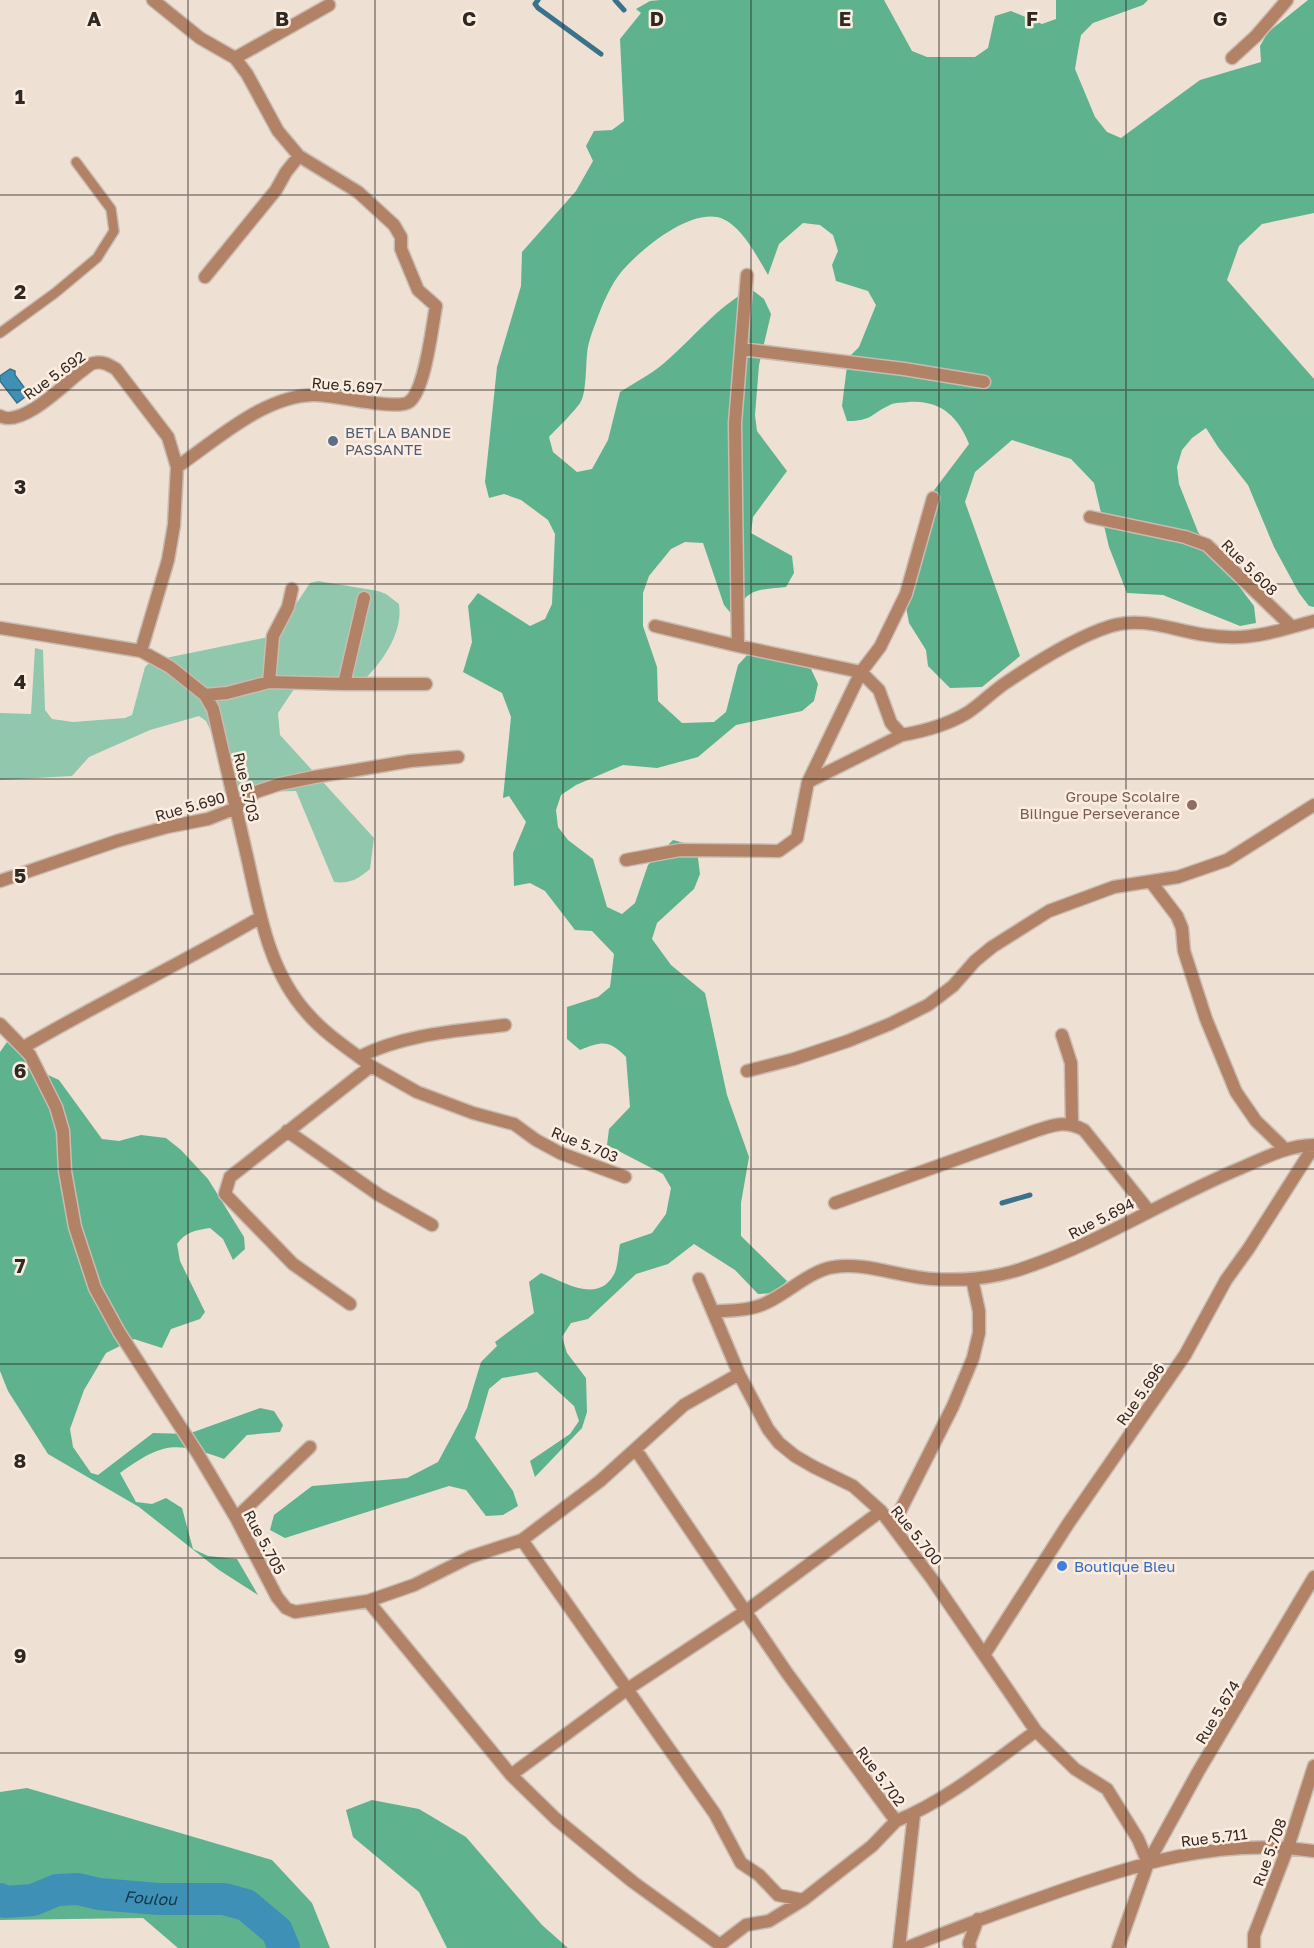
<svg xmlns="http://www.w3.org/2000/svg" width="1314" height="1948" viewBox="0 0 1314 1948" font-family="'Golos Text',sans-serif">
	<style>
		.green { fill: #90c7ad }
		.forest { fill: #5eb28e }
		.water { fill: #3f90b7; stroke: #3a718b; stroke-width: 1.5 }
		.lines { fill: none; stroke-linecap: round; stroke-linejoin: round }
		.stream { stroke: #3a718b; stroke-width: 5 }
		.river { stroke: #3f90b7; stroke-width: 32 }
		.service-casing { stroke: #c9bbb1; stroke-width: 12 }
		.minor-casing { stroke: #c9bbb1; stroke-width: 15 }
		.service { stroke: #b28266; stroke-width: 9 }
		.minor { stroke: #b28266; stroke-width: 12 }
		.grid { fill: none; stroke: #2f2924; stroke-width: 1.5; stroke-opacity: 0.55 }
		.service-dot { fill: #5c6f8a; stroke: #fdede1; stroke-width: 2 }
		.education-dot { fill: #8d6e63; stroke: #fdede1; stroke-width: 2 }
		.shop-dot { fill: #3f7fe0; stroke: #fdede1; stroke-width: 2 }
		.labels { text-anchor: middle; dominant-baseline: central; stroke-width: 5; stroke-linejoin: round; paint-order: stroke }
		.street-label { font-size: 15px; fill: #2f2924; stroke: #fdede1 }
		.service-label { font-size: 15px; fill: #4e5e75; stroke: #fdede1; text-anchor: start }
		.education-label { font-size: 15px; fill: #785e54; stroke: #fdede1; text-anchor: end }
		.shop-label { font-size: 15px; fill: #366cbe; stroke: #fdede1; text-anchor: start }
		.water-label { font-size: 16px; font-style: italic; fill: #133748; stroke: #fdede1 }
		.grid-label { font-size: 20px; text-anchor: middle; font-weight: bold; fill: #2f2924; stroke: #fdede1; stroke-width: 5; stroke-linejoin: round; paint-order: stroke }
	</style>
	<rect width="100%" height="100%" fill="#efe0d4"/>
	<!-- green -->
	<path class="green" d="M318 581 378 591 386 594 399 604C403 632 384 659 366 678L298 683 278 713 280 735 374 838 370 869C358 879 350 884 334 882L296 791 256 792 244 798 206 721 199 716 150 730 89 757 72 776 0 780V713L31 714 35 648 43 650 45 710 52 719 73 722 125 718 132 715 145 667 151 661 273 636 276 634 310 583Z"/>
	<!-- forest -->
	<path class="forest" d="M660 0H884L912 51 927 57H975L988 48 995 16 1011 11 1042 24 1056 19V0H1148L1143 5 1093 23 1081 35 1078 51 1075 69 1095 117 1107 132 1121 138 1200 80 1261 62 1260 46 1268 32 1308 0H1314V213L1262 224 1239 246 1227 280 1314 379V607L1309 606 1299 593 1274 547 1248 485 1218 447 1206 428 1192 438 1182 450 1177 467 1179 484 1198 532 1254 606 1256 623 1240 626 1163 595 1127 593 1109 547 1094 483 1071 459 1012 440 975 472 965 502 1020 656 982 687 950 688 928 666 926 650 909 623 903 591 929 497 969 444C958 416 940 400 909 402 903 403 895 402 890 405 870 414 873 421 847 421L842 406 848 358 859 347 876 305 868 291 836 281 832 265 838 251 833 235 820 225 803 223 779 244 768 275C758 258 742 227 723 219 693 206 641 249 622 271 611 284 603 303 597 319 593 330 588 342 587 354 586 365 586 390 582 399 579 408 556 429 549 437L553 452 577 472 592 469 608 440 620 392C634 383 650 375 663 364 693 339 716 307 751 289L764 299 771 314 759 365 755 415 757 431 787 471 753 517 751 533 792 556 794 573 786 587C757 590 746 588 734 617L724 605 703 543 685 542 671 549 649 576 643 593V626L657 667 658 701 682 723 714 722 726 712 738 665 749 653 797 662 811 669 818 684 814 701 802 711 736 725 698 757 657 768 623 765 576 785 561 795 556 810 558 827 568 840 593 859 607 907 622 914 635 903 648 865 673 840 688 844 698 858 700 874 694 889 657 923 652 939 671 965 705 993 727 1095 749 1157 741 1203V1236L787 1281 775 1293 758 1294 735 1270 694 1244 668 1264 636 1274 588 1319 571 1323 562 1337 567 1353 586 1378 587 1412 582 1428 535 1477 530 1461 570 1434 579 1421 574 1406 537 1372 502 1378 489 1389 475 1438 513 1491 518 1506 503 1515 486 1516 466 1490 449 1486 285 1538 270 1530 274 1515 312 1486 407 1478 438 1462 467 1408 481 1362 497 1346 495 1342 534 1313 529 1282 541 1273C563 1281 596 1304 613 1276 618 1269 618 1254 620 1244L652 1233 666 1214 671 1188 663 1174 607 1145 609 1129 630 1107 626 1057C609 1040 603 1041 580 1050L567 1039V1007L598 997 610 987 614 954 592 931 575 930 545 891 530 883 514 886 513 853 526 822 509 796 503 798 511 717 502 693 463 672 472 642 468 606 478 593 530 626 545 619 552 604 555 534 548 520 521 500 504 494 489 498 485 482 497 367 521 286 522 252 576 191 593 161 586 146 594 131 612 130 624 121 620 39 641 13 636 9 650 1Z
		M7 1042 37 1070 59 1080 102 1139 119 1141 141 1135 166 1138 181 1150 208 1179 244 1237 245 1249 233 1260 223 1239 210 1228C196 1230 185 1232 177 1244L180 1261 205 1312 200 1319 171 1329 162 1348 134 1339 106 1353 84 1390 70 1429 73 1447 91 1473 98 1475 153 1433 188 1434 260 1408 274 1411 283 1425 280 1432 247 1435 224 1459C175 1441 163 1442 120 1473L136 1502 152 1504 166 1498 182 1508 193 1549 208 1556 237 1559 258 1595 219 1570 139 1507 48 1454 8 1391 0 1371V1052Z
		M27 1788 272 1860 312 1903 330 1948H178L143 1918 0 1920V1792Z
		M372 1800 419 1809 466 1837 542 1925 568 1948H447L419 1892 353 1837 346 1810Z"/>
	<!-- water -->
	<path class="water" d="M10 369 15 371V375L29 394 17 403 0 381V376Z"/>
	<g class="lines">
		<!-- stream -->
		<path class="stream" d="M538 0 535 4 538 8 601 54
			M615 0 624 10
			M1002 1203 1030 1195"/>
		<!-- river -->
		<path class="river" id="s1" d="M0 1899 5 1902 33 1900 57 1890 78 1889 99 1894 158 1899H224L246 1905 277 1931 284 1948"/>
		<!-- service casing -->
		<g class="service-casing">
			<path id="service" d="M0 333 55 293 97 258 114 231 111 209 76 162"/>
		</g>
		<!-- minor casing -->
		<g class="minor-casing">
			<path id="minor" d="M235 58 329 5
				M1232 58 1256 36 1287 0
				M205 277 276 190 286 172 299 156
				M741 349 904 369 984 382
				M0 416C21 428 63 386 79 373 84 370 89 364 94 363 103 361 109 365 116 369L168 437 177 467
				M1090 517 1185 537 1207 545 1292 627 1314 621
				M655 626 738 646 861 672 879 690 891 723 902 735C925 731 947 725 967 713 981 704 993 691 1007 682 1035 663 1079 636 1111 626 1143 616 1175 631 1206 635 1238 640 1261 636 1292 627
				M0 628 141 651 170 667 205 695 213 709C224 756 235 804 246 852 259 908 267 969 307 1013 325 1034 349 1049 371 1066L230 1177 225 1194 293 1264 350 1304
				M738 646 735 423 747 275
				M141 651 168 560 174 525 177 467C216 440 264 396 313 395 331 394 396 411 409 402 425 391 432 327 436 306L418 290 401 249V237L394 225 358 192 299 156 278 131 247 74 235 58 200 38 153 0
				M269 682 273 636 288 607 292 589
				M344 684H426
				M205 695 227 693 269 682 344 684 364 598
				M808 782 902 735
				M626 860 680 850 779 851 797 838 808 782 861 672 880 647 906 594 933 498
				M0 881 117 841 167 827 208 819 236 808 256 792 280 784 314 777 410 761 458 757
				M1151 882 1177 916 1182 928 1184 951 1206 1019 1236 1092 1256 1121 1286 1150
				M0 1024 30 1055 56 1107 63 1131 65 1171 75 1227 95 1288 119 1332 198 1454 236 1518 277 1597 286 1608 295 1612 368 1601 414 1585 470 1557 522 1540 600 1481 684 1405 739 1374
				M1062 1035 1071 1063 1072 1123
				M24 1047C102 1001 183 963 261 917
				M359 1057C404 1034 456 1031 505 1025
				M371 1066 417 1092 473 1113 514 1124 536 1140 560 1153 625 1177
				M747 1071 794 1059 848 1041 890 1024 928 1005 953 986 975 961 992 947 1049 911 1114 887 1178 877 1227 860 1314 805
				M287 1131 379 1195 432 1225
				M835 1203 1035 1131C1054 1125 1065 1120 1084 1130L1149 1211
				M699 1279 739 1374 768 1429 779 1443 795 1456 814 1467 853 1486 881 1511
				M713 1312C730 1310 750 1311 766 1303 788 1293 811 1270 834 1267 866 1262 900 1277 933 1279 964 1281 997 1278 1027 1267 1101 1242 1168 1198 1241 1168 1264 1158 1289 1145 1314 1145
				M636 1450 787 1673 896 1821C946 1801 993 1762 1036 1731
				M236 1518 310 1447
				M893 1525 953 1406 973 1358 979 1333V1311L972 1279
				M522 1540 715 1814 741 1863 759 1875 778 1895 803 1900
				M368 1601 511 1775 556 1819 633 1882 720 1945 746 1925 769 1921 803 1900 872 1846 896 1821
				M984 1655 1068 1524 1185 1355 1226 1280 1249 1248 1314 1146
				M511 1775 626 1690 746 1611 881 1511 932 1579 1036 1731 1075 1769 1107 1789 1138 1839 1148 1863 1118 1948
				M1148 1863 1198 1772 1314 1577
				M899 1948 914 1814
				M906 1948C951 1930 997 1913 1043 1897 1132 1865 1218 1837 1314 1851
				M970 1948 969 1943 978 1919
				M1254 1948V1935L1288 1847 1314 1766"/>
		</g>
		<!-- service -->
		<use href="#service" class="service"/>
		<!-- minor -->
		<use href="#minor" class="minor"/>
	</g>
	<!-- grid -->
	<path class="grid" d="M188 0V1948M375 0V1948M563 0V1948M751 0V1948M939 0V1948M1126 0V1948M0 195H1314M0 390H1314M0 584H1314M0 779H1314M0 974H1314M0 1169H1314M0 1364H1314M0 1558H1314M0 1753H1314"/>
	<!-- markers -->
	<circle class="service-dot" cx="333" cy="441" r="6"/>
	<circle class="education-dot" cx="1192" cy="805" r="6"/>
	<circle class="shop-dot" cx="1062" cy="1566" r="6"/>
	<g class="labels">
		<!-- street labels -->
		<g class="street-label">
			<text transform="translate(54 375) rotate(-36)">Rue 5.692</text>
			<text transform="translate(347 385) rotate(5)">Rue 5.697</text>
			<text transform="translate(1250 567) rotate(45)">Rue 5.608</text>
			<text transform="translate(247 787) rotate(77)">Rue 5.703</text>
			<text transform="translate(190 806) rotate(-16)">Rue 5.690</text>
			<text transform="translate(585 1144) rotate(22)">Rue 5.703</text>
			<text transform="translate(1101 1218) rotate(-27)">Rue 5.694</text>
			<text transform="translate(1140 1394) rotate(-55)">Rue 5.696</text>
			<text transform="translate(917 1535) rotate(51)">Rue 5.700</text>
			<text transform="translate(265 1542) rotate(62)">Rue 5.705</text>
			<text transform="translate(1217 1712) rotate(-59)">Rue 5.674</text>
			<text transform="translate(881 1776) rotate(53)">Rue 5.702</text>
			<text transform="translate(1214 1837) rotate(-7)">Rue 5.711</text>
			<text transform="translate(1269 1852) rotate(-70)">Rue 5.708</text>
		</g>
		<!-- service labels -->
		<g class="service-label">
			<text x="345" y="432">BET LA BANDE<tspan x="345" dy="17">PASSANTE</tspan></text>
		</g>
		<!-- education labels -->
		<g class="education-label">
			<text x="1180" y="796">Groupe Scolaire<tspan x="1180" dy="17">Bilingue Perseverance</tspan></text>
		</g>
		<!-- shop labels -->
		<g class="shop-label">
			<text x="1074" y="1566">Boutique Bleu</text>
		</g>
		<!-- water labels -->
		<g class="water-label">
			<text stroke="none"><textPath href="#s1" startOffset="154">Foulou</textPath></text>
		</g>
	</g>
	<g class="grid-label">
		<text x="94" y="26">A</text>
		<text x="282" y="26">B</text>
		<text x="469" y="26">C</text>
		<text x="657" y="26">D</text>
		<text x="845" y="26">E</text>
		<text x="1032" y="26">F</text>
		<text x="1220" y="26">G</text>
		<text x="20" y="104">1</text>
		<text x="20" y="299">2</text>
		<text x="20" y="494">3</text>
		<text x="20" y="689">4</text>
		<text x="20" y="883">5</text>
		<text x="20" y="1078">6</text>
		<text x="20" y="1273">7</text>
		<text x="20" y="1468">8</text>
		<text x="20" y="1663">9</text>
	</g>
</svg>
